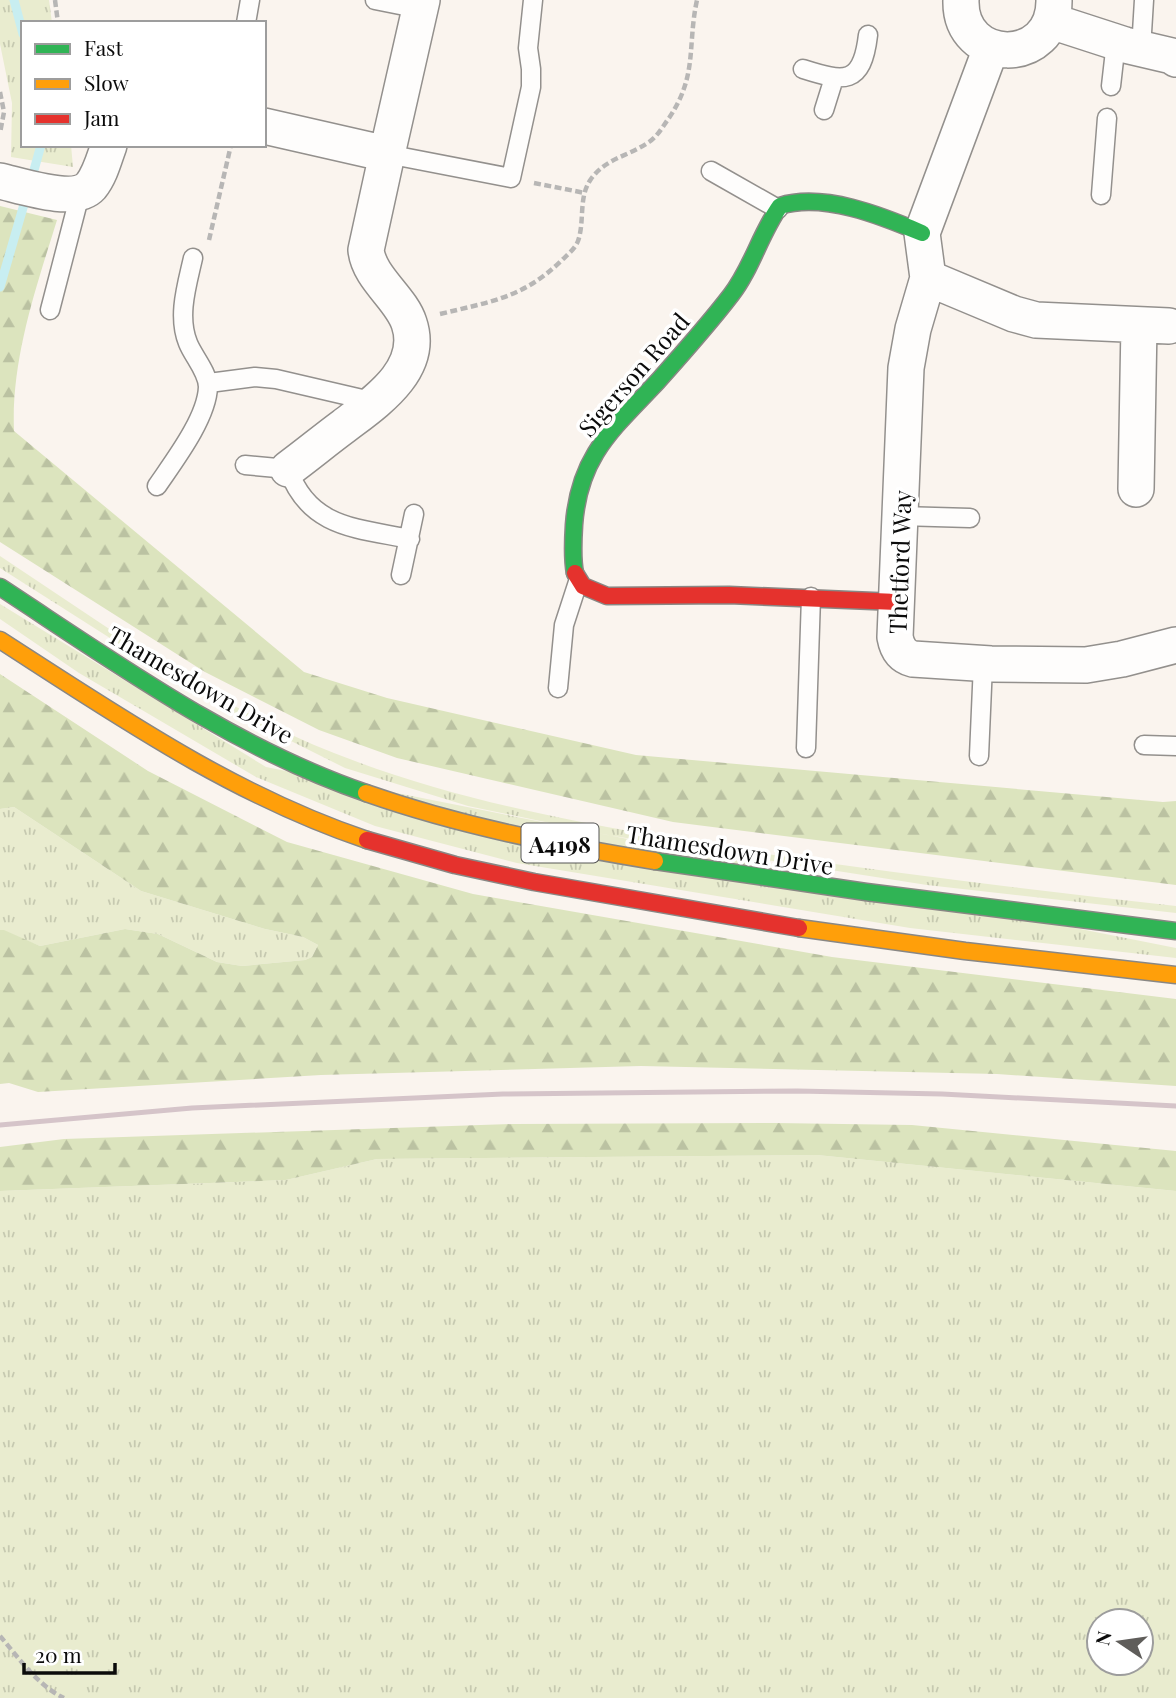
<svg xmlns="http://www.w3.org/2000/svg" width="1176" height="1698" viewBox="0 0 1176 1698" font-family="'Playfair Display',serif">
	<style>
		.grass { fill: url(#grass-tufts); fill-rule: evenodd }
		.forest { fill: url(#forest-firs) }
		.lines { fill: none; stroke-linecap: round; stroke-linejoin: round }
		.stream { stroke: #c8eef1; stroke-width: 9 }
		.lane-casing { stroke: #93908d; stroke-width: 21 }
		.street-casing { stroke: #93908d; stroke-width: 38 }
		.fast-casing { stroke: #898784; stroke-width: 19 }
		.slow-casing { stroke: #898784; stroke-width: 19 }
		.jam-casing { stroke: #898784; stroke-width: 19 }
		.path { stroke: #b7b6b5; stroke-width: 4.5; stroke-dasharray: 7 3.5; stroke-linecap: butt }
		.lane { stroke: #fefdfc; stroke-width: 18 }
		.street { stroke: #fefdfc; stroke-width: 35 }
		.fast { stroke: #30b455; stroke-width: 16 }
		.slow { stroke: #ff9f0a; stroke-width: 16 }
		.jam { stroke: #e5322d; stroke-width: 16 }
		.rail { stroke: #d5c4c9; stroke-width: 5 }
		.labels { text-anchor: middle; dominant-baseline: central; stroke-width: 7; stroke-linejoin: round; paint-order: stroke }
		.shield { fill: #fff; stroke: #545454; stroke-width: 2 }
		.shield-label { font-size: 23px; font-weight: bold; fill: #0b0b0b }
		.street-label { font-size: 24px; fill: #0b0b0b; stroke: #fff }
	</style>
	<defs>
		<pattern id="grass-tufts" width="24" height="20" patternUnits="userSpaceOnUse" patternTransform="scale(1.75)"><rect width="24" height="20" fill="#e9eccf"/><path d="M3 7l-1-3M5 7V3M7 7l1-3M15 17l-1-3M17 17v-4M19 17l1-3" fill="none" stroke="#c6c9b0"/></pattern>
		<pattern id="forest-firs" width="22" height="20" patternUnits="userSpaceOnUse" patternTransform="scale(1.75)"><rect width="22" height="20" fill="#dce4be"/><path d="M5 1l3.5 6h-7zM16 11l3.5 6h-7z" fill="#bbc2a2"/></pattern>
	</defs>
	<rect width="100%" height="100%" fill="#faf4ee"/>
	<!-- grass -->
	<path class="grass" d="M0 0H49L52 23H23V145H71L73 167 11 157 12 103 0 44Z
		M0 556C108 627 213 705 334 753 452 800 579 823 704 844 861 870 1018 888 1176 906V913L927 885 607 835 468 806 345 768 201 696 0 568Z
		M0 604 266 767 1176 948V958L910 928 517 863 375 826 256 777 79 673 0 619Z
		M14 807 141 891 265 929 303 937 318 945 312 957 305 960 242 966 217 962 158 934 125 929 40 946 0 930V809Z
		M817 1155 1176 1191V1698H0V1191L286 1180 377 1159ZM1099 1621H1141V1663H1099Z"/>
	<!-- forest -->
	<path class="forest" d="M0 206 57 220C36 288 11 359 14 431L304 672 387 698 636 755 1163 802 1176 801V885L673 822 397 758 319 730 205 672 0 542Z
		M0 674 148 771 287 842 473 894 832 957 1176 999V1086L997 1074 641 1066 321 1075 38 1092 9 1083 0 1084V930H4L40 946 125 929 158 934 217 962 242 966 305 960 312 957 318 945 303 937 265 929 141 891 14 807 0 809Z
		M775 1123 912 1125 1176 1151V1191L817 1155 377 1159 286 1180 0 1191V1147L64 1139 513 1124Z"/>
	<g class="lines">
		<!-- stream -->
		<path class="stream" d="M14 0 23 34
			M31 181 41 145
			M0 287 27 194"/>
		<!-- lane casing -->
		<g class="lane-casing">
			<path id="lane" d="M375 0 420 9
				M246 23 250 0
				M1141 49 1144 0
				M803 69C844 82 862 86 868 35
				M1111 86 1116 42
				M824 110 834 78
				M387 154 511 178 531 87V69L528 48 533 0
				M711 171 778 209
				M1101 195 1107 118
				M50 310 80 194
				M209 383 255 377 276 379 375 402
				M245 465 288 469C309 528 356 528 410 539
				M157 486C174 461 207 418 208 387 208 372 193 356 188 343 177 316 187 285 193 258
				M900 516 970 518
				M401 575 414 514
				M558 688 564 625 578 582
				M1144 745 1176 746
				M806 748 811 597
				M979 756 983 664"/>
		</g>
		<!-- street casing -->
		<g class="street-casing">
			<path id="street" d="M961 0C959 66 1055 67 1054 0
				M1051 21 1125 45 1172 56 1176 59
				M991 48 922 233 928 278 913 329 906 368 895 637C897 648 902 656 913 659L991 664 1086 665 1122 659 1176 645
				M264 126 387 154 422 0
				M0 181C22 186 75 204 91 186 100 175 104 159 109 145
				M928 278 1014 314 1036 320 1169 326
				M288 469C307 455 325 440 344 426 374 403 425 370 409 323 401 298 369 278 366 250L387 154
				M1136 489 1139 325"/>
		</g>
		<!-- fast casing -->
		<g class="fast-casing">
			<path id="fast" d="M575 573C572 558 573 541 574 525 579 455 613 429 658 381 683 353 708 325 731 295 752 268 760 234 780 206 823 192 882 216 922 233
				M0 587C116 663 234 748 366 793
				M655 861 866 892 1176 931"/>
		</g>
		<!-- slow casing -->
		<g class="slow-casing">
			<path id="slow" d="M0 640C118 716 233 795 367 840
				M366 793C460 826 557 845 655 861
				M799 928 965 951 1176 975"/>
		</g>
		<!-- jam casing -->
		<g class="jam-casing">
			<path id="jam" d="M575 573 583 586 607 596 729 595 897 602
				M367 840 455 865 534 882 799 928"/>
		</g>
		<!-- path -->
		<path class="path" d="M55 0 58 23
			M0 92 4 112 0 133
			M534 183 585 193
			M209 240 231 145
			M440 314C489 302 523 298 561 261 567 255 575 249 578 241 585 221 578 197 591 179 606 158 629 156 649 142 658 136 663 126 669 118 698 75 687 46 697 0
			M0 1636C18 1657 38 1686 64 1698"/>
		<!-- lane -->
		<use href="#lane" class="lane"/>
		<!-- street -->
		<use href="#street" class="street"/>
		<!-- fast -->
		<use href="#fast" class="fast"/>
		<!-- slow -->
		<use href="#slow" class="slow"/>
		<!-- jam -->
		<use href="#jam" class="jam"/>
		<!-- rail -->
		<path class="rail" d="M0 1125 192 1108 503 1094 797 1091 942 1094 1176 1106"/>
	</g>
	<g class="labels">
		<!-- shield labels -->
		<rect class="shield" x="521.5" y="823.5" width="77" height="39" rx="5"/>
		<g class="shield-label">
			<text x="560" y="843">A4198</text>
		</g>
		<!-- street labels -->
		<g class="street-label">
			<text transform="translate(633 374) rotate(-49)">Sigerson Road</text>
			<text transform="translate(899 562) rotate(-88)">Thetford Way</text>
			<text transform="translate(201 684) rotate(30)">Thamesdown Drive</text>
			<text transform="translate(730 849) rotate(9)">Thamesdown Drive</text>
		</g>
	</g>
	<!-- legend -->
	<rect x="21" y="21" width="245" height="126" fill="#ffffff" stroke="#9d9d9d" stroke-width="2"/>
	<rect x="35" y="44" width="35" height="10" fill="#30b455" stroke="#9d9d9d" stroke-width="2"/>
	<text x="84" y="56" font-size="21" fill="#0b0b0b">Fast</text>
	<rect x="35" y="79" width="35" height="10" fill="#ff9f0a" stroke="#9d9d9d" stroke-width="2"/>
	<text x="84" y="91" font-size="21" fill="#0b0b0b">Slow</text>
	<rect x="35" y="114" width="35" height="10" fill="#e5322d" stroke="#9d9d9d" stroke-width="2"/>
	<text x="84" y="126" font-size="21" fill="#0b0b0b">Jam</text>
	<!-- north arrow -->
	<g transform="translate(1120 1642) rotate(283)"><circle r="33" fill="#ffffff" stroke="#9d9d9d" stroke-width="2"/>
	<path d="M0-5L12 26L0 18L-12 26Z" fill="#5f5d5a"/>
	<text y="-10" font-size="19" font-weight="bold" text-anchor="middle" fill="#0b0b0b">N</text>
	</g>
	<!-- scale -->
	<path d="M24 1663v10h91v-10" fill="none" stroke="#0b0b0b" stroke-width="3.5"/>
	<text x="35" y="1663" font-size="21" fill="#0b0b0b" stroke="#ffffff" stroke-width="5" paint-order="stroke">20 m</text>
</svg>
